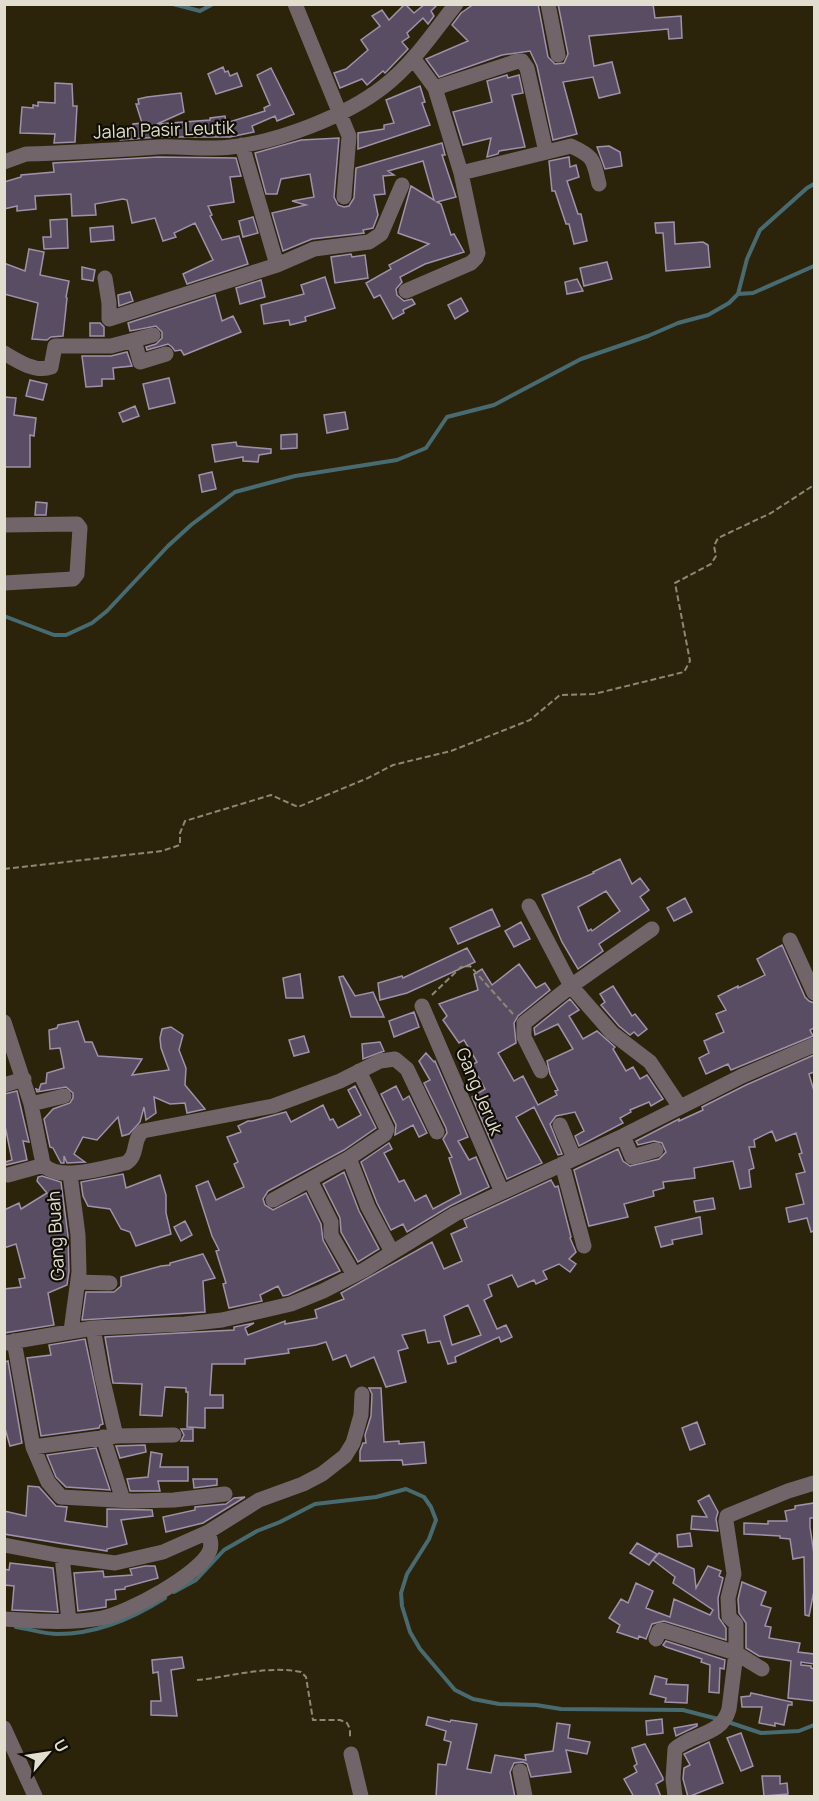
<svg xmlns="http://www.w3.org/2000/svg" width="819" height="1801" viewBox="0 0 819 1801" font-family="Manrope,sans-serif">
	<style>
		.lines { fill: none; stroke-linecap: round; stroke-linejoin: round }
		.stream { stroke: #476b71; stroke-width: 4 }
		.building { fill: #594d63; stroke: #a091ab; stroke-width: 1.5; fill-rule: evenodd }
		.path { stroke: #8d8874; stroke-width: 2; stroke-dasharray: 6 3; stroke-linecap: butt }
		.minor { stroke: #726569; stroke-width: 15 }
		.labels { text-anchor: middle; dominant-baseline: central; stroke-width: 4.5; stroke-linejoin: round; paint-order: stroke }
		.street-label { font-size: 18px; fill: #e2decf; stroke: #100d04 }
	</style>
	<rect width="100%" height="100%" fill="#2b240b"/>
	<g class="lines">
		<!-- stream -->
		<path class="stream" d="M173 4 200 11 213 4
			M738 294 753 293 814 266
			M4 616 54 635H66L92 623 107 611 168 546 191 525 235 492 295 476 397 460 426 448 447 417 494 405 581 359 648 336 678 323 708 315 729 303 738 294 747 259 760 230 807 188 814 184
			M174 1592 196 1580 224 1550 257 1531 280 1522 315 1504 376 1497 406 1489 424 1497 431 1507 436 1520 429 1539 407 1574 401 1593 402 1606 410 1632 420 1649 455 1690 473 1699 499 1704 536 1705 561 1709 683 1710 718 1719
			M16 1627C30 1629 44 1634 58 1634 96 1634 135 1617 165 1598
			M728 1722 761 1733 799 1731 814 1725"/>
	</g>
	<!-- building -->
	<path class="building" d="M405 4 414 13 425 4H438L431 11 434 16 428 24 423 18 407 33 409 37 402 42 408 49 387 71 385 73 383 71 367 85 362 79 340 88 334 73 346 69 368 50 361 40 380 26 372 16 382 10 389 20Z
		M474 4H538L548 57 555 64 564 63 568 54 558 4H653L655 18 681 16 682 38 669 39 668 29 589 36 594 66 612 62 620 93 599 98 593 77 563 82 577 134 553 140 537 66 530 51 502 55 439 77 426 59 468 41 452 25 461 13Z
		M223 67 225 72 228 71 230 76 237 73 242 86 216 94 208 74Z
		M271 68 294 114 277 121 275 116 252 126 254 132 230 137H158L120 140 119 129 133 127V124L142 123 136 104H139L138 99 147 97 181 93 184 112 157 124 210 120V118L225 116 226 123 265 111 264 108 270 105 257 75Z
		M507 75 508 78 519 75 523 93 512 95 525 147 499 151 498 154 487 157 491 138 463 145 453 112 492 102 487 81Z
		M55 83 72 84 73 106H77L75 142 54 143 55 134 20 133 22 107 33 108V105L38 106V102L55 103Z
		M420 86 425 102 422 103 430 125 358 149V133L384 129V125L394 123 386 100Z
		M339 138 334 197 338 205 344 207 349 206 354 198 356 168 442 143 445 155H442L456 197 437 202 441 204 451 235 454 234 464 252 425 264 400 277 402 282 396 289 397 295 404 301 412 299 415 304 403 310 404 313 393 319 380 295 374 298 366 283 391 269 389 265 429 244 398 233 411 186 434 200 423 161 388 171 394 175 383 176 385 194 374 195 378 215 373 228 363 230 364 233 312 239 283 251 272 213 306 205 292 201 314 197 310 174 281 179 277 194H266L255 153 301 140Z
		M609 146 620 152 622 166 605 169 597 147Z
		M158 157 236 158 241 176 230 177 234 202 208 206 212 215 210 216 222 240 239 236 248 264 187 284 183 274 213 260 195 223 174 233 176 237 163 241 155 218 132 223 127 200 123 199 95 204 96 215 72 216 71 194 35 196 36 209 17 211V206L4 209V182L21 177V175L54 172 53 163Z
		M569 157 570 167 576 165 579 177 567 181 578 214H581L587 241 574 244 569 224H566L555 191H552L549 161Z
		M253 217 258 233 243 237 239 221Z
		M67 219 68 248 44 249 43 237H51L50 220Z
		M674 222 675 244 703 242 708 245 710 267 666 271 663 233H656L655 223Z
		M113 226 114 240 91 242 90 228Z
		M29 249 44 252 40 275 69 281 66 297 67 298 63 336 51 337 47 340 32 339 38 303 4 294V263L25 271Z
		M351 254 352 257 365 255 368 278 335 283 331 257Z
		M607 262 612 279 584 286 580 268Z
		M82 267 95 270 93 281 82 279Z
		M325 277 335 308 305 317 306 321 290 325 289 320 264 324 261 305 304 294 301 285Z
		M577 279 583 291 567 294 565 282Z
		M261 280 265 297 240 304 236 288Z
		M130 292 133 301 119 306 118 295Z
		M215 295 222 321 233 316 241 332 184 355 181 350 175 351 172 347 168 344 147 350 146 347 156 344 162 338V332L156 326 130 331 128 323Z
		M461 298 468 311 455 319 448 305Z
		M90 323H100L104 327V336H90Z
		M127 352 132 366 113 368 114 379H102V386L86 387 82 356H111Z
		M169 378 175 403 149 409 143 384Z
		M30 380 47 384 43 400 26 396Z
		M4 397 16 398 14 415 36 418 34 436 30 435V467H4Z
		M135 406 139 416 123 422 119 413Z
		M345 412 348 429 327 433 324 415Z
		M297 434V448L281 449V435Z
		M236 442 237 446 271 449V453L259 455 258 462 243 461V457L215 462 212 445Z
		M212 472 216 489 202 492 199 475Z
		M36 502 47 503 46 515H35Z
		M620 859 632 884 640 878 649 890 640 897 649 910 599 944 603 951 578 969 562 942 542 895 594 873 593 872ZM606 891 620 911 592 931 591 929 588 931 578 907Z
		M685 898 692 912 674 921 667 908Z
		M492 909 500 926 458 944 450 928Z
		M521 922 530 939 514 947 505 931Z
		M782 945 805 997 809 1001 814 1003V1028L810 1030 813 1036 731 1070 728 1064 706 1074 699 1058 709 1053 704 1041 724 1032 716 1014 726 1010 718 996 738 986V988L765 975 757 959Z
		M467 948 475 962 407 993 380 1000 378 983 402 976 403 978Z
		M519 964 536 988 545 983 550 990 518 1016 514 1023 516 1043 498 1053 514 1081 523 1076 538 1105 557 1095 555 1091 558 1090 550 1074 547 1061 573 1049 558 1024 535 1035 534 1028 570 999 579 1010 569 1016 583 1039 597 1031 615 1047 613 1049 626 1071 633 1067 640 1079 647 1075 663 1099 651 1106 649 1102 630 1110 631 1112 620 1118 623 1123 579 1146 575 1136 584 1131 575 1112 556 1116 550 1124 562 1154 558 1155 534 1107 516 1117 542 1163 507 1179 472 1097 485 1089 472 1065 477 1062 464 1040 459 1043 443 1020 447 1016 439 1004 478 990 474 974 482 969 492 985Z
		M300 974 303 998H286L283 978Z
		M343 976 355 996 373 992 384 1017H351L339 977Z
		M613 986 632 1016 635 1014 647 1029 638 1036 634 1032 630 1035 619 1026 601 1005 605 1002 600 994Z
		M414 1012 419 1027 394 1037 389 1021Z
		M78 1021 85 1042H92L98 1056 142 1059 132 1075 169 1070 161 1048 160 1038 162 1029 171 1027 183 1035 179 1050 186 1068 185 1085 205 1109 187 1113 185 1103 170 1104 154 1097 156 1113 146 1120 144 1107 140 1122 129 1134 122 1136 118 1117 97 1140 83 1137 74 1154 85 1162 67 1163 64 1156V1163H61L53 1148 50 1147 44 1119 53 1109 70 1103 73 1098V1093L66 1087 37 1092 36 1089 39 1090 41 1084 46 1083 47 1073 64 1068 60 1048 50 1049 49 1030 57 1028 58 1025Z
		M304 1036 309 1052 294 1056 289 1040Z
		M380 1042 384 1051 363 1059 362 1044Z
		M426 1053 434 1062 435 1061 468 1137 458 1141 469 1160 476 1157 489 1187 450 1206 407 1232 403 1224 391 1230 377 1203 361 1162 389 1143 392 1149 384 1153 399 1182 404 1180 415 1201 426 1195 433 1209 461 1194 449 1158 452 1157 443 1139 447 1133 446 1128 424 1083 430 1080 419 1061Z
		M814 1055V1072L809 1074 814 1091V1231L811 1232 807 1218 789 1222 786 1208 804 1204 796 1174 805 1172 799 1154 802 1153 796 1133 776 1141 772 1131 754 1140 755 1147H749L754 1168 749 1170 751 1187 740 1189 733 1161 694 1168 695 1178 663 1182 664 1188 653 1191 654 1196 624 1204 628 1217 589 1226 574 1170 618 1149 623 1161 630 1166 659 1159 666 1152 662 1143 654 1141 638 1145 636 1141 675 1121 679 1119V1121L703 1110 702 1107 746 1085Z
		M355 1086 376 1128 344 1150 268 1191 263 1199 265 1205 273 1210 306 1193 321 1224 323 1240 340 1271 288 1295 283 1296 278 1286 260 1295 262 1301 229 1308 223 1284 226 1283 216 1251 219 1250 212 1236 196 1186 208 1181 216 1200 244 1187 234 1164 238 1162 227 1137 241 1132 238 1126 248 1121H252L286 1112 291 1122 323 1105 330 1120 333 1119 338 1128 361 1115 348 1090Z
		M396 1086 403 1100 409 1096 427 1133 419 1137 413 1125 395 1135 396 1125 381 1094Z
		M17 1091 29 1142 23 1141 27 1160 6 1165 5 1162 12 1160 4 1121V1094Z
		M344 1172 359 1211 379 1249 358 1262 341 1232 340 1218 323 1184Z
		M123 1174 126 1188 160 1175 166 1195V1213L171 1234 136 1246 130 1232 121 1229 110 1209 88 1206 83 1196 81 1182Z
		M42 1176 61 1182 68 1236 69 1271 67 1285 48 1293 54 1325 4 1333V1289L21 1287 19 1279 25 1278 16 1244 4 1248V1210L19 1203 21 1209 47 1193 37 1181 38 1177Z
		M551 1180 555 1187 558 1186 571 1237 570 1238 576 1252 569 1259 576 1264 570 1272 559 1264 543 1271 547 1279 536 1284 534 1280 518 1287 512 1275 488 1285 492 1296 484 1300 497 1329 506 1325 512 1337 501 1342 499 1337 455 1357 456 1362 448 1364 440 1341 428 1343 425 1330 402 1335 408 1348 398 1351 406 1382 386 1387 374 1357 351 1367 346 1355 333 1360 326 1342 316 1345 288 1349 289 1353 245 1359V1364H212L210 1395H223V1408H205V1428L187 1427 188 1392H186V1388L165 1387 162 1416 140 1415 142 1384 113 1383 105 1337 234 1330V1327L254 1323 245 1328 248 1335 285 1321V1324L317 1318 315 1310 344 1299 341 1293 432 1242 444 1269 462 1261 451 1234 467 1227 464 1220ZM468 1305 481 1335 452 1345 444 1316Z
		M713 1198 715 1209 696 1212 694 1201Z
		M700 1217 702 1234 672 1240 673 1244 661 1247 655 1227Z
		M185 1221 192 1235 181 1241 174 1227Z
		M203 1254 215 1278 203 1281 205 1312 82 1320 86 1292H114L121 1286V1277L161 1266 170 1265V1263Z
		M85 1339 103 1424 100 1425 99 1428 41 1436 27 1358 51 1355 49 1345Z
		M8 1361 22 1443 10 1446 4 1425V1362Z
		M369 1388H381L384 1442 399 1441V1444L424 1442 426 1463 403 1465 402 1460 360 1461V1451L363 1443H366L365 1435 371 1416 372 1394Z
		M697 1422 705 1444 690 1450 682 1428Z
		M181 1429H193V1441H181L184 1435Z
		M145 1445 146 1452 120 1458 116 1446Z
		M96 1448 110 1490 66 1487 56 1477 47 1455Z
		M151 1452 162 1454 160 1467H188V1481H158L160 1491H130L127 1479 148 1477Z
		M193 1479H217V1485L194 1488Z
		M28 1486 39 1487 56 1506 67 1507 65 1521 107 1527V1509L152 1510 153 1516 121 1520 127 1544 107 1549V1551L4 1534V1511L26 1516Z
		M709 1495 718 1512 716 1519 718 1531 691 1529 692 1516 707 1517 698 1501Z
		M245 1497 203 1523 166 1532 163 1517 195 1510V1507L226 1504 234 1498Z
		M814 1503V1518H810V1527L814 1554V1591L809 1616 805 1615 804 1557 793 1559 790 1539 780 1538V1536L744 1534V1523L768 1524V1521H787L785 1511 795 1509V1506Z
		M690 1533 692 1546 678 1547 677 1535Z
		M637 1543 657 1554 649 1565 630 1553Z
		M659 1553 694 1569 696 1588 708 1566 721 1571 719 1576 723 1578 718 1598 719 1618 726 1628V1640L664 1621 652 1624 646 1639 639 1636 638 1639 617 1632 620 1625 609 1618 621 1599 628 1603 636 1583 653 1591 646 1608 670 1617 674 1599 710 1615 713 1610 673 1583 675 1577 653 1560Z
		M10 1563 53 1568 58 1612 12 1610 14 1586 4 1585V1569L9 1570Z
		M145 1566H155L158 1578 125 1587V1589L115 1590 116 1599 106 1600V1607L78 1611 74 1573 103 1571 104 1577 132 1575 130 1569Z
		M742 1582 766 1592 761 1605 771 1608 765 1626 771 1627 769 1638 800 1643 798 1652 814 1654V1664L801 1662V1665L811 1666V1668L814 1669V1701L788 1698 791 1661 759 1656 746 1648V1623L739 1613 738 1599Z
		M666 1641 725 1660 724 1669 720 1668 719 1693 709 1692 710 1665 701 1662 702 1659 666 1647 663 1645Z
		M182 1657 184 1668 171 1670 177 1716 151 1715V1701H161L158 1672 153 1673 152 1660Z
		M655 1676 667 1679 666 1684 688 1685 687 1703 665 1702 666 1698 650 1694Z
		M751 1693 792 1702V1705H788L784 1725 775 1723V1726L759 1723 762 1707H742L741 1697 750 1696Z
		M428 1717 450 1722 451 1720 477 1724 467 1769 491 1773 495 1755 526 1760 525 1755 553 1751 557 1723 570 1725 568 1738 590 1742 587 1754 566 1750 571 1772 531 1777 527 1764 523 1762 514 1763 510 1772 515 1797H436L438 1764 446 1765 451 1742 444 1740 446 1731 426 1725Z
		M662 1719 663 1733 647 1735 646 1721Z
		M697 1724V1726L676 1736 674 1728Z
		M741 1733 753 1766 741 1771 727 1738Z
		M709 1742 723 1783 688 1797 683 1779 684 1768 690 1765 684 1754Z
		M645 1744 663 1778V1780L656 1784 661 1797H634L624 1779 637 1772 634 1766 637 1764 632 1748Z
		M762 1776H780V1784L787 1783 788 1794 764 1796Z"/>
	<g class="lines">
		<!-- path -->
		<path class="path" d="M4 869 162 851 180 845V833L185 821 271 795 298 807 368 778 393 765 451 751 530 720 560 695 594 694 684 672 690 661 675 583 711 564 716 556 714 546 718 538 771 513 814 485
			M432 995 461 967 470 966 513 1014
			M197 1680C231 1677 266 1665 301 1672L306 1677 313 1720H340L347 1723 350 1729V1739"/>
		<!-- minor -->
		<path class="minor" d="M295 4 349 136 344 197
			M548 4 558 55
			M435 88 518 61H522L527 68 546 152
			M4 162 26 154C70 153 114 150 158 147 182 146 207 150 231 147 278 142 346 116 383 87 412 65 433 33 456 4
			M461 173 571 146C595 157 593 160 599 184
			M277 265 314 249 369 242 381 234 402 185
			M105 278 109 303V319L277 265 242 145
			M406 291 471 263 476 258 478 253 461 173 435 88 413 58
			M134 340 140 362 166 354
			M4 353C17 361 36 373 51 367L55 346H111L153 335
			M4 525 77 524 80 528 77 574 73 579 4 583
			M529 906 571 986 612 1033 650 1062 680 1107
			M790 940 814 993
			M422 1006 502 1192
			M4 1022 31 1104 43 1164C57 1183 107 1167 126 1163 139 1155 132 1139 143 1131L273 1106 340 1081 380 1061 395 1059 407 1069 437 1132
			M359 1071 387 1129 385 1134 349 1158 368 1207 392 1252
			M541 1071 524 1037V1023L571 986 652 929
			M4 1085 24 1079
			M31 1104 64 1096
			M560 1125 574 1158
			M623 1136 632 1157 656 1150
			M562 1164 584 1246
			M70 1174 78 1235 79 1272 71 1331
			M8 1175 44 1165
			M310 1180 331 1222V1235L354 1275
			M273 1200 349 1158
			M78 1282 110 1283
			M93 1328 102 1377 116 1436
			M14 1341 33 1447 116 1436 174 1435
			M4 1343 93 1328 185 1324 222 1320 291 1304 323 1291 364 1270 455 1214 623 1136 742 1076 814 1045
			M103 1437 123 1500
			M33 1447 48 1482 61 1497 133 1501 174 1500 225 1494
			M4 1545 62 1556 115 1563 163 1552 208 1532 259 1500 303 1484 322 1474 345 1456 353 1443 361 1415 362 1394
			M62 1556 69 1621
			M4 1619C36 1621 70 1624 102 1618 126 1614 202 1573 210 1550 212 1544 210 1538 208 1532
			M656 1639 659 1631 662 1630 736 1653 762 1669
			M4 1728 35 1796
			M351 1754 361 1796
			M520 1771 525 1796
			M675 1796 673 1779 675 1749C692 1733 722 1736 729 1709L736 1653V1624L729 1617 728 1598 734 1574 726 1521 727 1516 788 1491 814 1483"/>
	</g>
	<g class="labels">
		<!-- street labels -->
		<g class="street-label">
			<text transform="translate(164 129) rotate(-2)">Jalan Pasir Leutik</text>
			<text transform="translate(480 1091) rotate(67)">Gang Jeruk</text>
			<text transform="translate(55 1236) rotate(-93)">Gang Buah</text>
		</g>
	</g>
	<!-- border -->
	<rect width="819" height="1801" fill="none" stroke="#e2decf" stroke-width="12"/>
	<!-- north arrow -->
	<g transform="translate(48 1753) rotate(61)" stroke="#100d04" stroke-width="4.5" paint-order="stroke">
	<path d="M0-4.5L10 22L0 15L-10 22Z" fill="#e2decf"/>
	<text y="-9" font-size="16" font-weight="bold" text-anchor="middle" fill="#e2decf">U</text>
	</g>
</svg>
